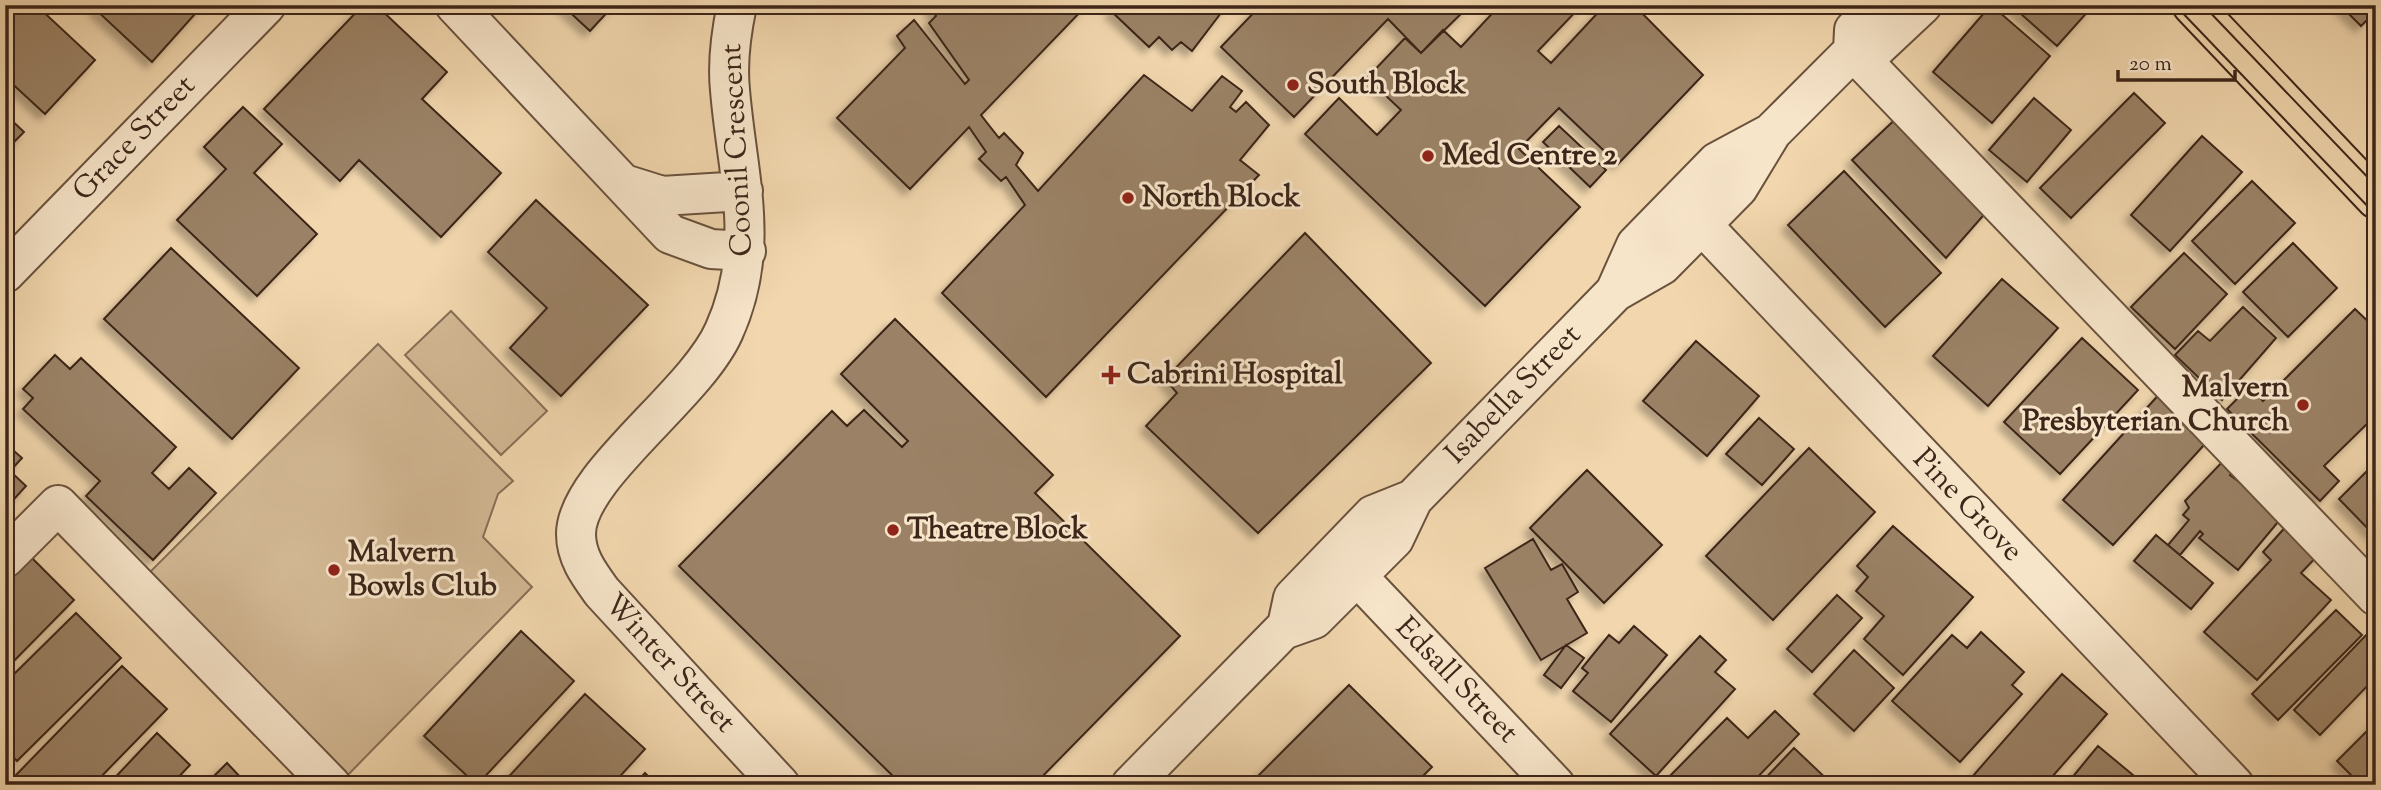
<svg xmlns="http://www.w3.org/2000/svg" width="2381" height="790" viewBox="0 0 2381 790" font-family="'Sorts Mill Goudy',serif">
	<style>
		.green { fill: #d3b995; stroke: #886f57; stroke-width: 2 }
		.building { fill: #9b8266; stroke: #3c2519; stroke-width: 2; filter: url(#shadow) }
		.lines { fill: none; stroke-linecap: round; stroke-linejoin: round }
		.minor-casing { stroke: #6a523e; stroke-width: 42 }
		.major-casing { stroke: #3c2519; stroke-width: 42 }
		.minor { stroke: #f7e5ca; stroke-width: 38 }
		.major { stroke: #f2d7ae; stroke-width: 38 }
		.tram { stroke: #3c2519; stroke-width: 2 }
		.poi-dot { fill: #8f2418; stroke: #f7e5ca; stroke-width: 2.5 }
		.labels { text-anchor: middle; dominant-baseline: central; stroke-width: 6; stroke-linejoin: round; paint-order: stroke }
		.poi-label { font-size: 30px; font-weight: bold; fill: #3c2519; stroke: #f7e5ca; text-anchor: start }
		.street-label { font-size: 30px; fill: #3c2519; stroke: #f7e5ca }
	</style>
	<defs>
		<filter id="shadow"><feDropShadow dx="-6" dy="6" stdDeviation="3.5" flood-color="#0004"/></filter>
	</defs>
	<rect width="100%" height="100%" fill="#f2d7ae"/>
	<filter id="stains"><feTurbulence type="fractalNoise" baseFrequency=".00286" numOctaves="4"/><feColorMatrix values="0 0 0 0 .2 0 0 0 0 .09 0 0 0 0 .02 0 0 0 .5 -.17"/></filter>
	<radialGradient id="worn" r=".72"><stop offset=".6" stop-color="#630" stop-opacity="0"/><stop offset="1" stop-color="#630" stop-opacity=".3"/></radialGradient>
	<!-- green -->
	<path class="green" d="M451 311 547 411 501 455 405 355Z
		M378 344 513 481 498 494 483 537 532 587 339 784 144 578Z"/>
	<!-- building -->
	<path class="building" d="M5 5H36L95 60 45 114 5 77Z
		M99 5H203L152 62 95 9Z
		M363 5H376L447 72 422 99 501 173 441 237 359 160 340 181 264 109Z
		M562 5H614L590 31Z
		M932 5H1087L981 115 999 138 1004 133 1023 153 1016 165 1038 191 1144 75 1192 111 1222 76 1242 91 1230 107 1236 112 1246 102 1269 125 1240 160 1259 175 1046 397 942 293 1025 205 1006 177 1001 181 979 159 986 152 969 127 910 189 837 118 905 48 897 36 914 20 965 84 969 80 929 23 936 16 930 8Z
		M1115 5H1227L1192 51 1181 42 1172 50 1159 37 1149 47 1111 11Z
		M1261 5H1466L1468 7 1421 53 1388 19 1294 117 1221 47Z
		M1500 5H1582L1538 51 1551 63 1605 5H1634L1703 75 1618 164 1559 108 1519 149 1580 207 1485 306 1305 134 1339 98 1377 135 1401 110 1367 78 1405 38 1421 53 1443 30 1461 47Z
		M1991 5 2050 56 1992 123 1933 72Z
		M2011 5H2088L2091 8 2057 46Z
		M2340 5H2376V11L2361 26Z
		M2134 93 2165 123 2071 218 2040 188Z
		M2034 98 2071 130 2027 182 1989 150Z
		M243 107 282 144 254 173 317 234 257 296 177 220 226 169 204 147Z
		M1902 113 1989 209 1946 258 1852 160Z
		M5 114 24 132 5 151Z
		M1559 126 1606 170 1590 187 1543 142Z
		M2202 136 2242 172 2170 251 2131 215Z
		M1844 171 1941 273 1885 327 1788 225Z
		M2252 181 2295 223 2235 284 2192 241Z
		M536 200 648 305 561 396 510 348 547 308 488 252Z
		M1305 233 1431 363 1258 533 1146 426 1177 393 1165 379Z
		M2293 243 2337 288 2288 337 2243 292Z
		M171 248 299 368 232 439 104 319Z
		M2184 253 2227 294 2175 349 2131 307Z
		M2002 279 2058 328 1988 406 1933 356Z
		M2243 307 2276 338 2222 400 2175 355 2198 331 2210 341Z
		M2355 309 2376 329V415L2324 466 2339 481 2320 501 2227 409 2249 387 2263 401Z
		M895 319 1053 475 1035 493 1180 636 1034 785H902L679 566 832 411 847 426 864 410 902 447 908 441 841 374Z
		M2082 338 2138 390 2060 474 2004 422Z
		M1696 341 1759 396 1707 456 1643 401Z
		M55 355 70 369 81 358 176 447 152 473 169 489 189 468 216 493 153 560 86 496 100 481 23 409 33 398 23 389Z
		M2164 389 2214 434 2113 545 2063 500Z
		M1759 418 1794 449 1762 485 1726 454Z
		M5 443 22 458 10 471 26 486 5 509Z
		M1809 448 1875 512 1773 620 1706 556Z
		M2224 460 2235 469 2230 475 2246 487 2288 510 2238 570 2199 538 2203 534 2200 531 2180 555 2168 545 2189 520 2183 515 2189 508 2185 501Z
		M2376 462V537L2339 499Z
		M1587 470 1662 545 1604 603 1530 528Z
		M2290 522 2322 551 2301 573 2331 600 2257 680 2204 632 2271 560 2263 552Z
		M1893 526 1973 597 1903 675 1864 639 1884 616 1856 591 1868 577 1857 566Z
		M2156 535 2213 583 2191 609 2134 561Z
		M1533 539 1551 570 1562 564 1578 592 1567 599 1587 633 1541 660 1485 568Z
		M28 554 74 600 5 670V577Z
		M1837 595 1862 618 1812 672 1787 649Z
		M2336 610 2362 635 2278 720 2252 694Z
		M76 613 121 658 17 761 5 749V683Z
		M1634 626 1667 655 1611 722 1573 691 1588 673 1582 668 1609 635 1619 643Z
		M521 631 574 681 477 785 424 736Z
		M1981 632 2024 672 2012 685 2022 694 1960 762 1892 701 1952 635 1967 648Z
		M2369 632 2376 638V686L2371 682 2320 735 2294 710Z
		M1700 636 1726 660 1715 672 1735 689 1656 776 1610 734Z
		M1566 645 1584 658 1561 688 1544 675Z
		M1854 650 1894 688 1854 731 1814 694Z
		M122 666 167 709 93 785H26L16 775Z
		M2062 674 2107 714 2045 785H1965Z
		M1349 685 1432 767 1414 785H1265L1257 777Z
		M585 694 645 749 612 785H501Z
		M1775 711 1799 734 1750 785H1661L1727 718 1748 738Z
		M2376 722V785H2361L2337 761Z
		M157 733 190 765 171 785H108Z
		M2098 746 2145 785H2066Z
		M1794 748 1833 785H1759Z
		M227 763 243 780 238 785H205Z
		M645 773 657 785H634Z"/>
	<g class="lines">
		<!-- minor casing -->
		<g class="minor-casing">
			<path id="minor" d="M455 5 670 234 711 249 746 251
				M737 5C731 33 727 61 730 90 737 176 762 247 724 331 696 395 576 476 576 534 576 557 589 574 602 592L780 785
				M1853 51 2376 596
				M1853 51 1874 50 1922 5
				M627 185 662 196 743 191
				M1702 225 2234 785
				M5 273 266 5
				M1615 292 1636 245 1717 162 1771 133
				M1354 535 1350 567 1357 576 1555 785
				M5 558 58 505 331 785
				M1287 626 1293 598 1373 515 1413 499
				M1131 785 1283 630 1314 619 1394 539 1413 499 1615 292 1662 265 1738 188 1772 132 1853 51 1854 30 1879 5"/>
		</g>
		<!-- major casing -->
		<g class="major-casing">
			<path id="major" d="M2192 5 2376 199"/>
		</g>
		<!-- minor -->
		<use href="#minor" class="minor"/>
		<!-- major -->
		<use href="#major" class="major"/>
		<!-- tram -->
		<path class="tram" d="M2175 5 2376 215
			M2203 5 2376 186"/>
	</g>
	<!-- markers -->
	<g class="poi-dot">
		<circle cx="1293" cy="85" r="7"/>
		<circle cx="1428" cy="156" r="7"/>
		<circle cx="1128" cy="198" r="7"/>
		<path d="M1107.5 364.5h7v7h7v7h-7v7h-7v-7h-7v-7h7z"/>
		<circle cx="2303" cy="405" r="7"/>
		<circle cx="893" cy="530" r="7"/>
		<circle cx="334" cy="570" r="7"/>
	</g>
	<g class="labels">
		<!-- poi labels -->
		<g class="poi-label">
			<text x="1307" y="85">South Block</text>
			<text x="1442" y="156">Med Centre 2</text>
			<text x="1142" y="198">North Block</text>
			<text x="1127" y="375">Cabrini Hospital</text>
			<text x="2289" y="388" text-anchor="end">Malvern<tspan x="2289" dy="34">Presbyterian Church</tspan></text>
			<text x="907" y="530">Theatre Block</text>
			<text x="348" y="553">Malvern<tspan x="348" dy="34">Bowls Club</tspan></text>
		</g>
		<!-- street labels -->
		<g class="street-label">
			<text transform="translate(135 139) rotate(-46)">Grace Street</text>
			<text transform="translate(738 150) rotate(-93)">Coonil Crescent</text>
			<text transform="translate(1514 395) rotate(-46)">Isabella Street</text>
			<text transform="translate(1967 506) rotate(46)">Pine Grove</text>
			<text transform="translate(669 664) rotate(47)">Winter Street</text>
			<text transform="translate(1456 681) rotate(46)">Edsall Street</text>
		</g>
	</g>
	<!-- margin -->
	<rect width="2381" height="790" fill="none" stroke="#f2d7ae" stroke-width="28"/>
	<rect x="7" y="7" width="2367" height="776" fill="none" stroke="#3c2519" stroke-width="3.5"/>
	<rect x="14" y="14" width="2353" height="762" fill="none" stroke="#3c2519" stroke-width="2"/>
	<!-- scale -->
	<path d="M2118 70v10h117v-10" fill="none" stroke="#3c2519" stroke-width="3.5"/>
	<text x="2129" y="70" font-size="21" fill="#3c2519" stroke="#f7e5ca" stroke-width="5" paint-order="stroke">20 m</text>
	<rect width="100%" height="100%" filter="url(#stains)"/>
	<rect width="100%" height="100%" fill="url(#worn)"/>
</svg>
